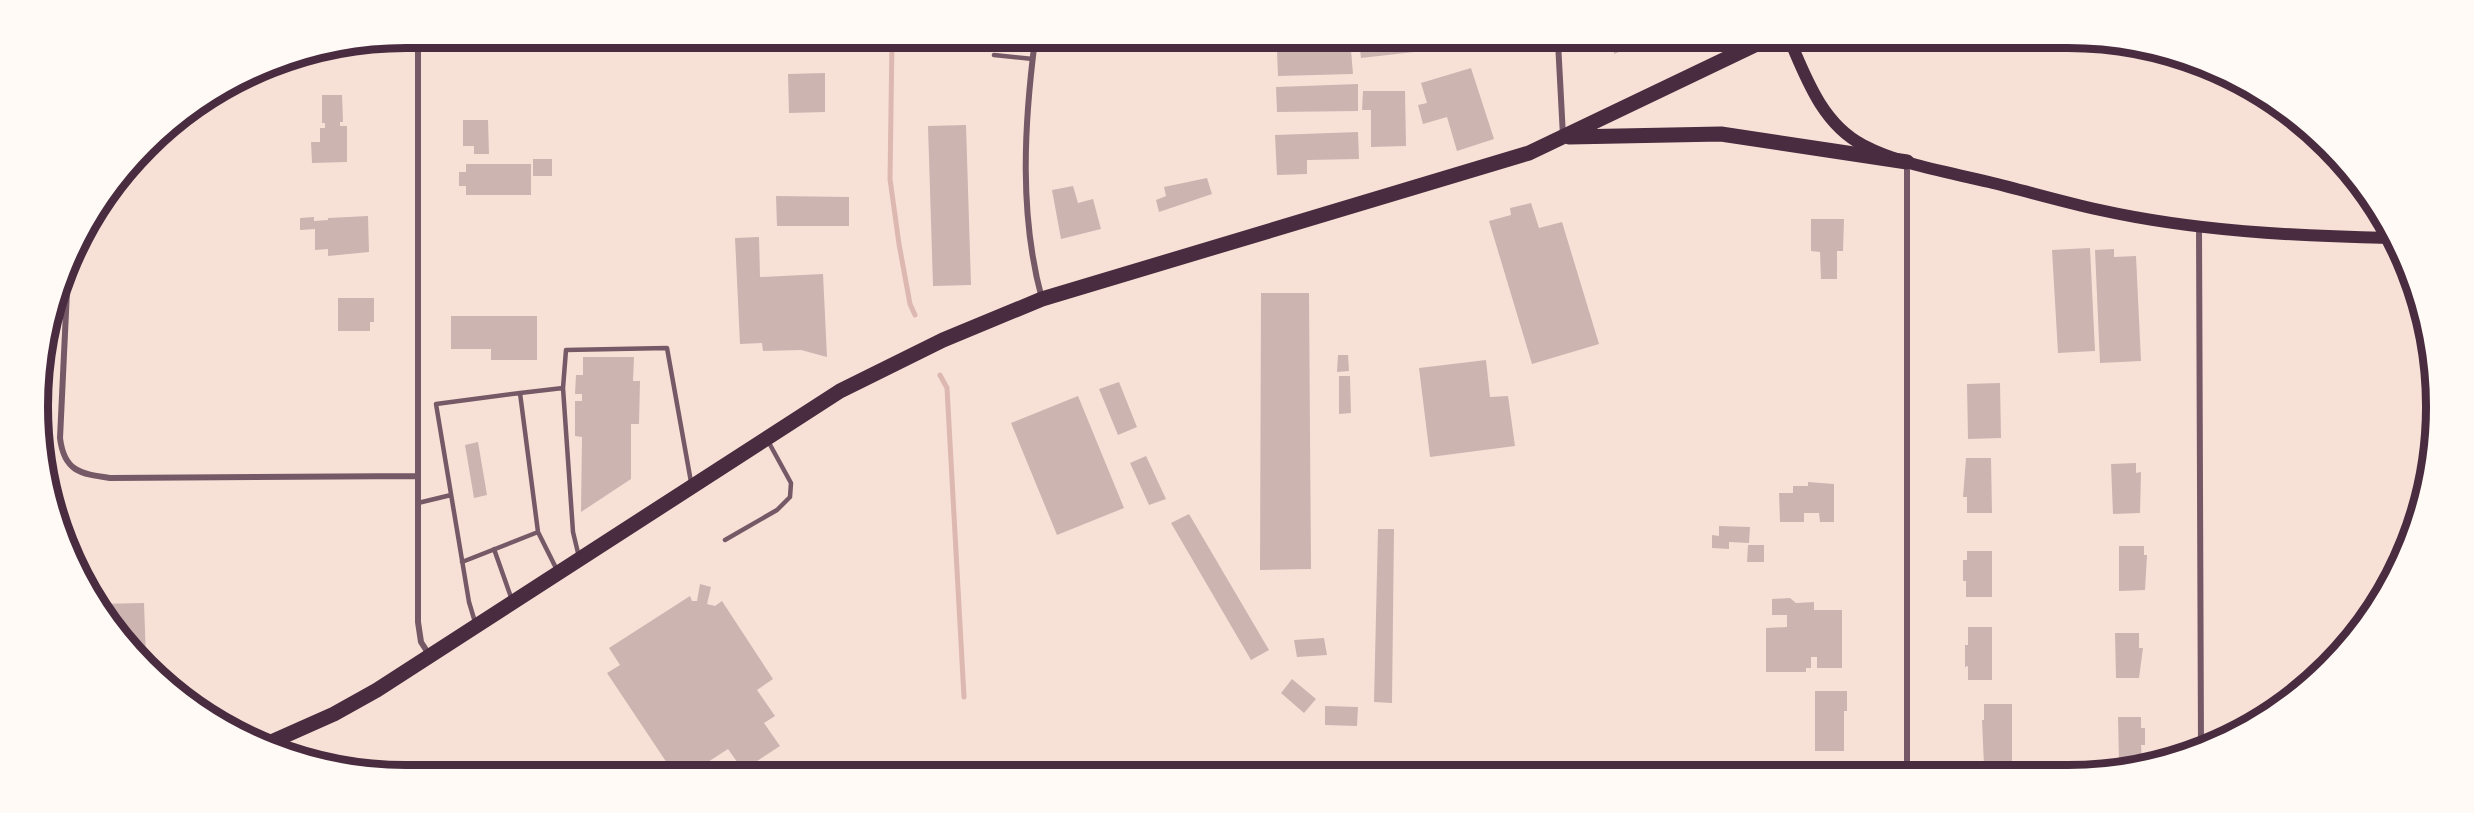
<svg xmlns="http://www.w3.org/2000/svg" width="2474" height="813" viewBox="0 0 2474 813" font-family="'Roboto Serif',serif">
	<style>
		.lines { fill: none; stroke-linecap: round; stroke-linejoin: round }
		.stream { stroke: #dcb8b0; stroke-width: 5 }
		.building { fill: #ccb4b1 }
		.service { stroke: #755966; stroke-width: 4.5 }
		.minor { stroke: #755966; stroke-width: 6 }
		.secondary { stroke: #4a2c40; stroke-width: 12 }
		.primary { stroke: #4a2c40; stroke-width: 15 }
		.rim { fill: none; stroke: #4a2c40; stroke-width: 8 }
	</style>
	<rect width="100%" height="100%" fill="#f7e1d7"/>
	<g class="lines">
		<!-- stream -->
		<path class="stream" d="M892 40 890 179 899 244 910 304 915 315
			M940 375 947 388 964 697"/>
	</g>
	<!-- building -->
	<path class="building" d="M1359 41 1431 42 1432 50 1361 58Z
		M1614 42 1643 43 1614 54Z
		M1351 50 1353 74 1278 76 1277 51Z
		M1471 68 1494 139 1457 151 1447 117 1423 124 1418 105 1427 103 1421 83Z
		M825 73V112L789 113 788 74Z
		M1358 84V111L1277 112 1276 87Z
		M1363 91H1405L1406 146 1371 147V110H1362Z
		M322 95H342L343 122H340V126H347V162L312 163 311 142H320V128H325V123H322Z
		M463 120H488L489 154H474V146H463Z
		M966 125 971 285 933 286 928 126Z
		M1358 132 1359 159 1307 160V174L1277 175 1275 135Z
		M533 159H552V176H533Z
		M466 164H531V195H466V186H459V172H466Z
		M1207 178 1212 194 1159 212 1156 200 1166 196 1164 187Z
		M1073 186 1078 203 1093 199 1101 229 1061 239 1052 190Z
		M776 196 849 197V226H777Z
		M1531 203 1539 228 1562 222 1599 344 1532 364 1489 221 1511 215 1510 208Z
		M368 216 369 252 328 256V249L315 250V229L300 230V218L314 217V221L328 220V218Z
		M1811 219H1844L1843 251H1837V279H1821L1820 252 1811 251Z
		M759 237 760 277 823 274 827 357 801 350 763 351 762 343 740 344 735 238Z
		M2090 248 2095 351 2058 353 2052 250Z
		M2114 249V257L2136 256 2141 361 2100 363 2095 250Z
		M1261 293H1309L1311 569 1260 570Z
		M338 298H374V322H370V331H338Z
		M451 316H537V360H491V349H451Z
		M1338 355H1348L1349 371 1337 372Z
		M583 357H634L633 381H640L639 424H631V479L581 512 582 437 575 436V401H582V394H575L576 375H583Z
		M1486 360 1490 397 1508 396 1515 446 1430 457 1419 368Z
		M1339 376H1350L1351 413 1339 414Z
		M1119 382 1137 427 1118 435 1099 389Z
		M2000 383 2001 438 1968 439 1967 384Z
		M1078 396 1124 508 1057 535 1011 423Z
		M478 442 487 495 474 498 465 445Z
		M1146 456 1166 499 1149 505 1130 463Z
		M1966 458H1991L1992 513H1967V497H1963Z
		M2136 463V473L2141 472 2140 513 2113 514 2111 464Z
		M1808 482 1834 484V522H1820L1819 513H1804V522H1780L1779 493H1793V486H1808Z
		M1189 514 1269 650 1251 660 1171 523Z
		M1719 526 1750 527 1749 543 1729 542V549L1712 548V535L1719 536Z
		M1378 529H1394L1392 703 1374 702Z
		M1748 545H1764V562H1747Z
		M2119 546H2144V555H2147L2145 590 2119 591Z
		M1967 551H1992V597H1966V581H1963V560H1967Z
		M700 584 711 587 707 604 715 606 722 601 773 679 757 690 775 716 764 723 780 746 745 769H742L728 749 697 769H671L607 673 620 665 609 648 690 596 692 601H697Z
		M1790 598 1796 603 1814 602V610H1842V668H1817V657H1811V668H1806V672H1766V628L1787 627V615H1772V599Z
		M144 603 146 658 100 612 97 604Z
		M1968 627H1992V680H1968V666L1965 667V645H1968Z
		M2115 633H2139V648H2143L2139 678H2116Z
		M1324 638 1327 655 1297 657 1294 640Z
		M1292 679 1316 699 1304 713 1281 693Z
		M1815 691H1847V711H1844V751H1815Z
		M1984 704H2012V765L1984 766 1982 720H1984Z
		M1325 706 1358 707 1357 726 1325 725Z
		M2118 717H2141V728H2145V745H2141L2142 761 2119 762Z"/>
	<g class="lines">
		<!-- service -->
		<path class="service" d="M994 55 1033 59
			M563 388 566 350 667 348 691 482
			M520 393 563 388 573 532 579 557
			M418 503 451 495
			M725 540 777 510 790 497 791 483 768 441
			M494 549 512 600
			M462 562 538 532
			M475 622 469 602 436 404 520 393 538 532 557 570"/>
		<!-- minor -->
		<path class="minor" d="M418 38V622L421 642 430 656
			M1035 40C1024 125 1019 215 1042 299
			M1558 42 1563 136
			M2199 226 2201 747
			M68 270 60 438C64 471 80 474 110 478L418 476
			M1907 772V163"/>
		<!-- secondary -->
		<path class="secondary" d="M1791 43C1807 81 1824 125 1863 145 1901 165 1948 172 1989 182 2026 191 2063 202 2100 210 2195 231 2293 236 2390 238"/>
		<!-- primary -->
		<path class="primary" d="M1569 137 1721 134 1907 162
			M271 742 334 714 377 690 840 391 943 340 1042 299 1529 153 1759 43"/>
	</g>
	<!-- crop -->
	<path d="M0 0H2474V813H0ZM406 48H2068A358 358 0 0 1 2426 406V407A358 358 0 0 1 2068 765H406A358 358 0 0 1 48 407V406A358 358 0 0 1 406 48Z" fill="#fffaf5" fill-rule="evenodd"/>
	<path class="rim" d="M406 48H2068A358 358 0 0 1 2426 406V407A358 358 0 0 1 2068 765H406A358 358 0 0 1 48 407V406A358 358 0 0 1 406 48Z"/>
</svg>
